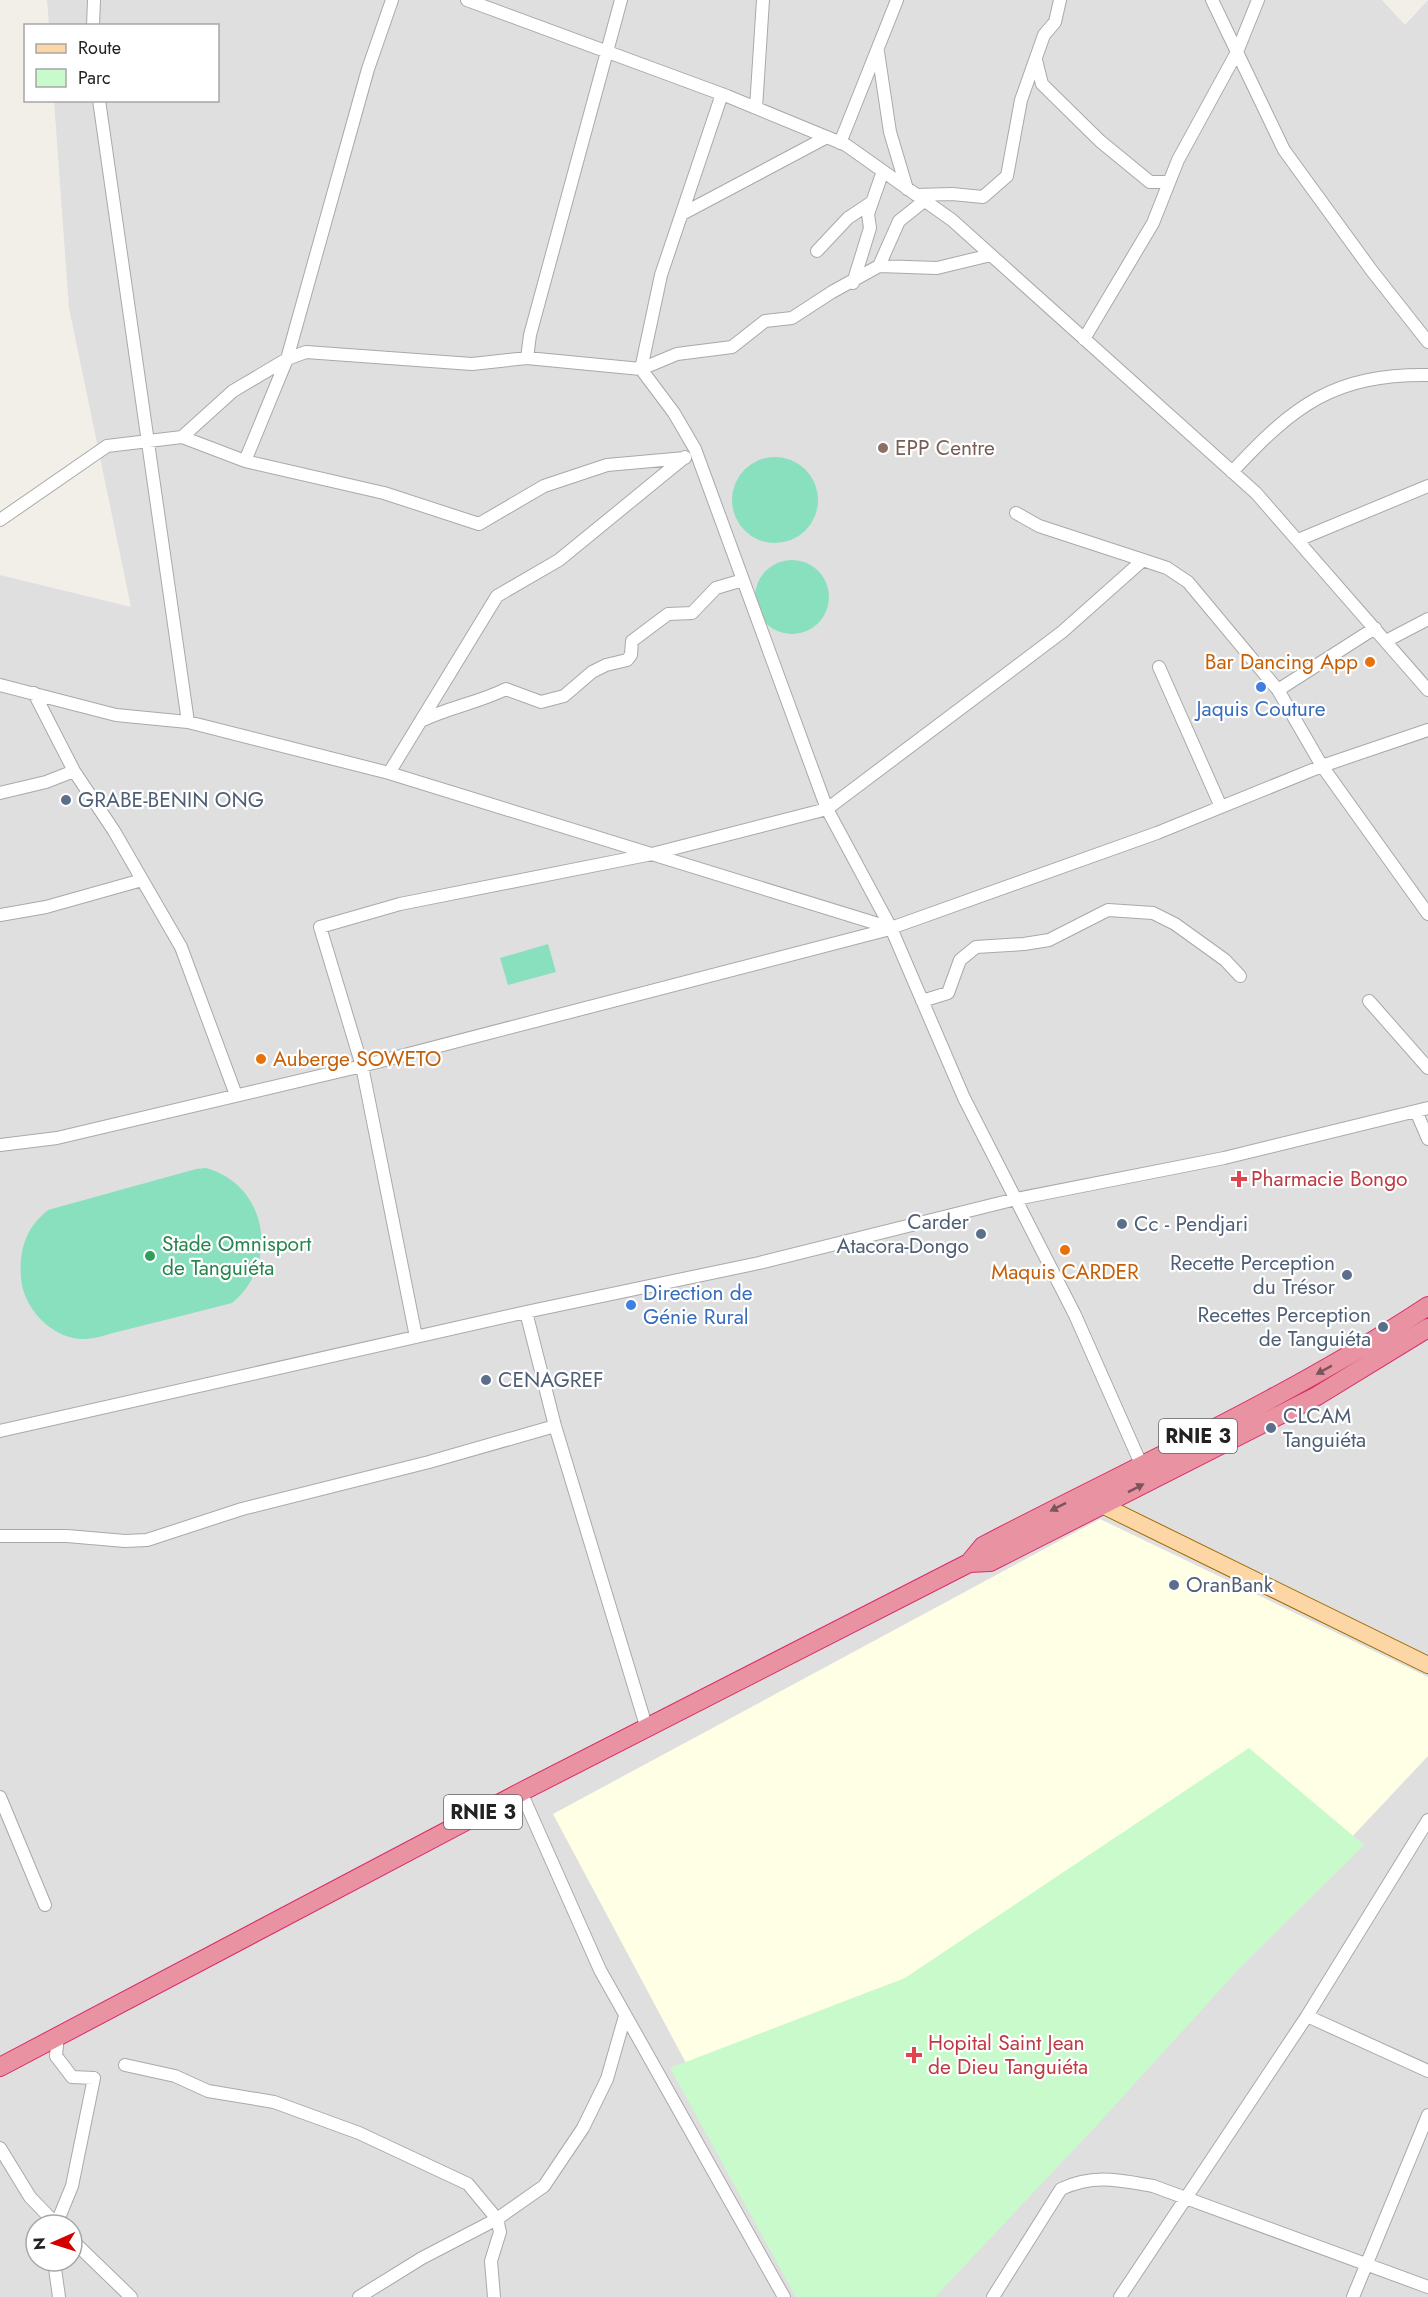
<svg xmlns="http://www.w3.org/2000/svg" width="1428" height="2297" viewBox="0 0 1428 2297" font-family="Jost,sans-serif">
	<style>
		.residential { fill: #e0dfdf; fill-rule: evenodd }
		.education { fill: #ffffe5 }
		.park { fill: #c8facc }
		.pitch { fill: #88e0be }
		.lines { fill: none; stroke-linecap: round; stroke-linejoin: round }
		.minor-casing { stroke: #a9a9a9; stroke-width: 14 }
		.major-casing { stroke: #a06b00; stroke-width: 18 }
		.highway-casing { stroke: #dc2a67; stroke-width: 20 }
		.minor { stroke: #fff; stroke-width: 12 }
		.major { stroke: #fcd6a4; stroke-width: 16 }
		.highway { stroke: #e892a2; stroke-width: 18 }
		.oneway { fill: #7b545c }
		.education-dot { fill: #8d6e63; stroke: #fff; stroke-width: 2 }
		.food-dot { fill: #e8710a; stroke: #fff; stroke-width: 2 }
		.shop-dot { fill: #3f7fe0; stroke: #fff; stroke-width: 2 }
		.service-dot { fill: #5c6f8a; stroke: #fff; stroke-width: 2 }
		.health-dot { fill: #e0444e; stroke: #fff; stroke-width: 2 }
		.leisure-dot { fill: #2e9e5b; stroke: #fff; stroke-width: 2 }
		.labels { text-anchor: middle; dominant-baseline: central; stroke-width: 4.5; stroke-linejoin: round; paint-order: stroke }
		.shield { fill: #fff; stroke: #646464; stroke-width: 1.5 }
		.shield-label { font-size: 20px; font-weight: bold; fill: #222 }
		.education-label { font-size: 21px; fill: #785e54; stroke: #fff; text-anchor: start }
		.food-label { font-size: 21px; fill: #c56008; stroke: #fff; text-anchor: end }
		.shop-label { font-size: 21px; fill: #366cbe; stroke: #fff }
		.service-label { font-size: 21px; fill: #4e5e75; stroke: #fff; text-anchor: start }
		.health-label { font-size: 21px; fill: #be3a42; stroke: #fff; text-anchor: start }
		.leisure-label { font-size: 21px; fill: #27864d; stroke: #fff; text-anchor: start }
	</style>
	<rect width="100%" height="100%" fill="#f2efe9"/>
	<!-- residential -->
	<path class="residential" d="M47 0H1382L1405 25 1428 0V2297H0V575L131 607 69 308 54 101 218 100V26L49 25ZM36 2225H72V2261H36Z"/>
	<!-- education -->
	<path class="education" d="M1100 1519 1428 1677V1756L919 2297H811L553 1814Z"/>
	<!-- park -->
	<path class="park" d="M1249 1748 1364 1845 1239 1969 1097 2125 935 2297H796L670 2068 905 1978Z"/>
	<!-- pitch -->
	<path class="pitch" d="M732 500a43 43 0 1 1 86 0a43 43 0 1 1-86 0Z
		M755 597a37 37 0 1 1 74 0a37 37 0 1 1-74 0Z
		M548 944 556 972 508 985 500 958Z
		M206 1168C268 1185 280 1264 232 1303 197 1312 161 1321 125 1330 111 1333 95 1340 80 1339 51 1337 23 1308 21 1278 19 1249 26 1228 48 1210L196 1169Z"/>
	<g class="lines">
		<!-- minor casing -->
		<g class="minor-casing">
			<path id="minor" d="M467 0 727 96 846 145 952 220 1256 493 1428 690
				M1212 0 1284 150 1372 271 1428 342
				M93 26 94 0
				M878 52 890 132 907 189
				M1036 60 1042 84 1100 141 1150 182H1169
				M99 100 188 722
				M756 108 763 0
				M840 143 897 0
				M916 195 952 194 983 197 1007 176 1021 100 1044 35 1055 22 1060 0
				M682 214 827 137
				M817 251 848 218 872 202
				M879 266 899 221 924 201
				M853 283 870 228 868 214 883 171
				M1084 339 1153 223 1178 160 1237 52 1258 0
				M527 358 530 335 621 0
				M641 369 677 354 732 347 765 321 792 318 832 292 879 266 937 268 991 255
				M641 369 661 275 722 94
				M182 437 233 391 287 359 368 69 392 0
				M245 461 287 359 306 352 472 364 527 358 641 369 674 413 695 449 827 809 891 928
				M1232 472C1294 405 1334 374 1428 375
				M1016 513 1039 526 1143 560
				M0 520 107 446 182 437 245 461 384 493 479 524 544 486 607 465 685 458
				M1298 540 1428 486
				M1386 641 1428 619
				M1159 667 1221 807
				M0 685 116 715 188 722 389 773 891 928
				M1278 690 1375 628
				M34 693 74 771 114 831 181 947 236 1095
				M421 721C449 707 478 703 506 689L541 702 564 696 592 672 606 665 627 660 631 655 632 641 668 614 692 613 716 588 743 580
				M389 773 497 596 559 560 685 457
				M0 793 46 782 74 771
				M0 915 46 907 142 880
				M922 1001 948 993 960 960 976 947 1024 944 1049 940 1108 910 1153 913 1175 924 1225 960 1240 976
				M1369 1001 1428 1068
				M1416 1111 1428 1139
				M0 1145 57 1138 362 1066 890 929
				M526 1312 555 1426 647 1729
				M416 1337 362 1066 320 927 400 904 652 854 827 809 1062 632 1143 560 1167 568 1188 582 1278 690 1322 766 1428 914
				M0 1431 526 1312 759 1263 1016 1199 1224 1158 1428 1108
				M1141 1464 1075 1315 964 1098 891 928 1157 833 1322 766 1428 730
				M0 1536H67L125 1541 147 1540 242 1509 429 1462 555 1426
				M521 1792 600 1970 784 2297
				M0 1797 45 1905
				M1307 2016 1428 2071
				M125 2065 175 2076 208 2091 274 2102 359 2133 468 2184 497 2219 500 2232 491 2261 494 2297
				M0 2148 30 2197 57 2225
				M56 2225 72 2186 94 2078 72 2077 56 2056 58 2035
				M72 2240 131 2297
				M54 2261 59 2297
				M359 2297 422 2258 497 2219 544 2186 583 2128 607 2079 625 2016
				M993 2297 1061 2189C1094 2174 1118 2180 1153 2186L1428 2287
				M1120 2297 1307 2016 1428 1820
				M1353 2297 1428 2115"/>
		</g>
		<!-- major casing -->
		<g class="major-casing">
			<path id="major" d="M1098 1495 1102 1505 1428 1665"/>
		</g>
		<!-- highway casing -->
		<g class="highway-casing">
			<path id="highway" d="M969 1563 983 1546C1132 1468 1287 1399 1428 1306
				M0 2067 521 1792 969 1563 990 1562 1317 1396 1428 1328"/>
		</g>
		<!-- minor -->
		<use href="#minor" class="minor"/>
		<!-- major -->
		<use href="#major" class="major"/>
		<!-- highway -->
		<use href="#highway" class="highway"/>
	</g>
	<!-- one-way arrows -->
	<defs><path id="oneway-solid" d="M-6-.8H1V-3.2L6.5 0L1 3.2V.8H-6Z" transform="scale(1.5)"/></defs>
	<g class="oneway">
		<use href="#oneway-solid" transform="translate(1324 1370) rotate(151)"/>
		<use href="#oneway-solid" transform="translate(1136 1488) rotate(-27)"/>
		<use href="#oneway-solid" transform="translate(1058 1507) rotate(153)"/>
	</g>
	<!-- markers -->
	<circle class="education-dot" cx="883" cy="448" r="6"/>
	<g class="food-dot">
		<circle cx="1370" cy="662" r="6"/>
		<circle cx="261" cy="1059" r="6"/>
		<circle cx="1065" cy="1250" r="6"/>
	</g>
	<g class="shop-dot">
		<circle cx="1261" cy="687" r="6"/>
		<circle cx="631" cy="1305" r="6"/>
	</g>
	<g class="service-dot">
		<circle cx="66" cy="800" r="6"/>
		<circle cx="1122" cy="1224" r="6"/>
		<circle cx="981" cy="1234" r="6"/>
		<circle cx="1347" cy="1275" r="6"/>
		<circle cx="1383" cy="1327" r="6"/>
		<circle cx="486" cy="1380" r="6"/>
		<circle cx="1271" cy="1428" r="6"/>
		<circle cx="1174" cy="1585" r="6"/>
	</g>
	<g class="health-dot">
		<path d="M1236 1170h6v6h6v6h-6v6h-6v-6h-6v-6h6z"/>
		<path d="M911 2046h6v6h6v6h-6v6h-6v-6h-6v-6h6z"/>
	</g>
	<circle class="leisure-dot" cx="150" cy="1256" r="6"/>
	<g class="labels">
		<!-- shield labels -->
		<g class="shield">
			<rect x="1159" y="1419" width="78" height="34" rx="4.5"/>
			<rect x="444" y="1795" width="78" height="34" rx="4.5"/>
		</g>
		<g class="shield-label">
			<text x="1198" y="1436">RNIE 3</text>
			<text x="483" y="1812">RNIE 3</text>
		</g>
		<!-- education labels -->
		<g class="education-label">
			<text x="895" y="448">EPP Centre</text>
		</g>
		<!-- food labels -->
		<g class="food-label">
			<text x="1358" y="662">Bar Dancing App</text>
			<text x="273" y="1059" text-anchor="start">Auberge SOWETO</text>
			<text x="1065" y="1272" text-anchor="middle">Maquis CARDER</text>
		</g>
		<!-- shop labels -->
		<g class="shop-label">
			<text x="1261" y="709">Jaquis Couture</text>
			<text x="643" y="1293" text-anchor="start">Direction de<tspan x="643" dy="24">Génie Rural</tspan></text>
		</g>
		<!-- service labels -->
		<g class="service-label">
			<text x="78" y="800">GRABE-BENIN ONG</text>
			<text x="969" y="1222" text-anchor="end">Carder<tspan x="969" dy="24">Atacora-Dongo</tspan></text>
			<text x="1134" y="1224">Cc - Pendjari</text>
			<text x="1335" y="1263" text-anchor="end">Recette Perception<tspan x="1335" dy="24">du Trésor</tspan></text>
			<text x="1371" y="1315" text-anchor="end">Recettes Perception<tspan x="1371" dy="24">de Tanguiéta</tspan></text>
			<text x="498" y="1380">CENAGREF</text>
			<text x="1283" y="1416">CLCAM<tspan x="1283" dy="24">Tanguiéta</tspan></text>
			<text x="1186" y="1585">OranBank</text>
		</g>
		<!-- health labels -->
		<g class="health-label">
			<text x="1251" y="1179">Pharmacie Bongo</text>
			<text x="928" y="2043">Hopital Saint Jean<tspan x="928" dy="24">de Dieu Tanguiéta</tspan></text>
		</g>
		<!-- leisure labels -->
		<g class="leisure-label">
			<text x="162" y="1244">Stade Omnisport<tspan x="162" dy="24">de Tanguiéta</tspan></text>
		</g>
	</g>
	<!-- legend -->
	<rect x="24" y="24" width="195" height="78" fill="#ffffff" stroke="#a7a7a7" stroke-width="1.5"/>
	<rect x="36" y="44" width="30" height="9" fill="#fcd6a4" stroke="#a7a7a7" stroke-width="1.5"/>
	<text x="78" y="54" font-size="18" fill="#222222">Route</text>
	<rect x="36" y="69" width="30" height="18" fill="#c8facc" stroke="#a7a7a7" stroke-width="1.5"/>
	<text x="78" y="84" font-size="18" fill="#222222">Parc</text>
	<!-- north arrow -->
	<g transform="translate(54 2243) rotate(267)"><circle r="28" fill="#ffffff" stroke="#a7a7a7" stroke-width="1.5"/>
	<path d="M0-4.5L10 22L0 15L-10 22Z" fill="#d40000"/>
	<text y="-9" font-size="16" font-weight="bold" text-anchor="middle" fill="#222222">N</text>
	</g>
</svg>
